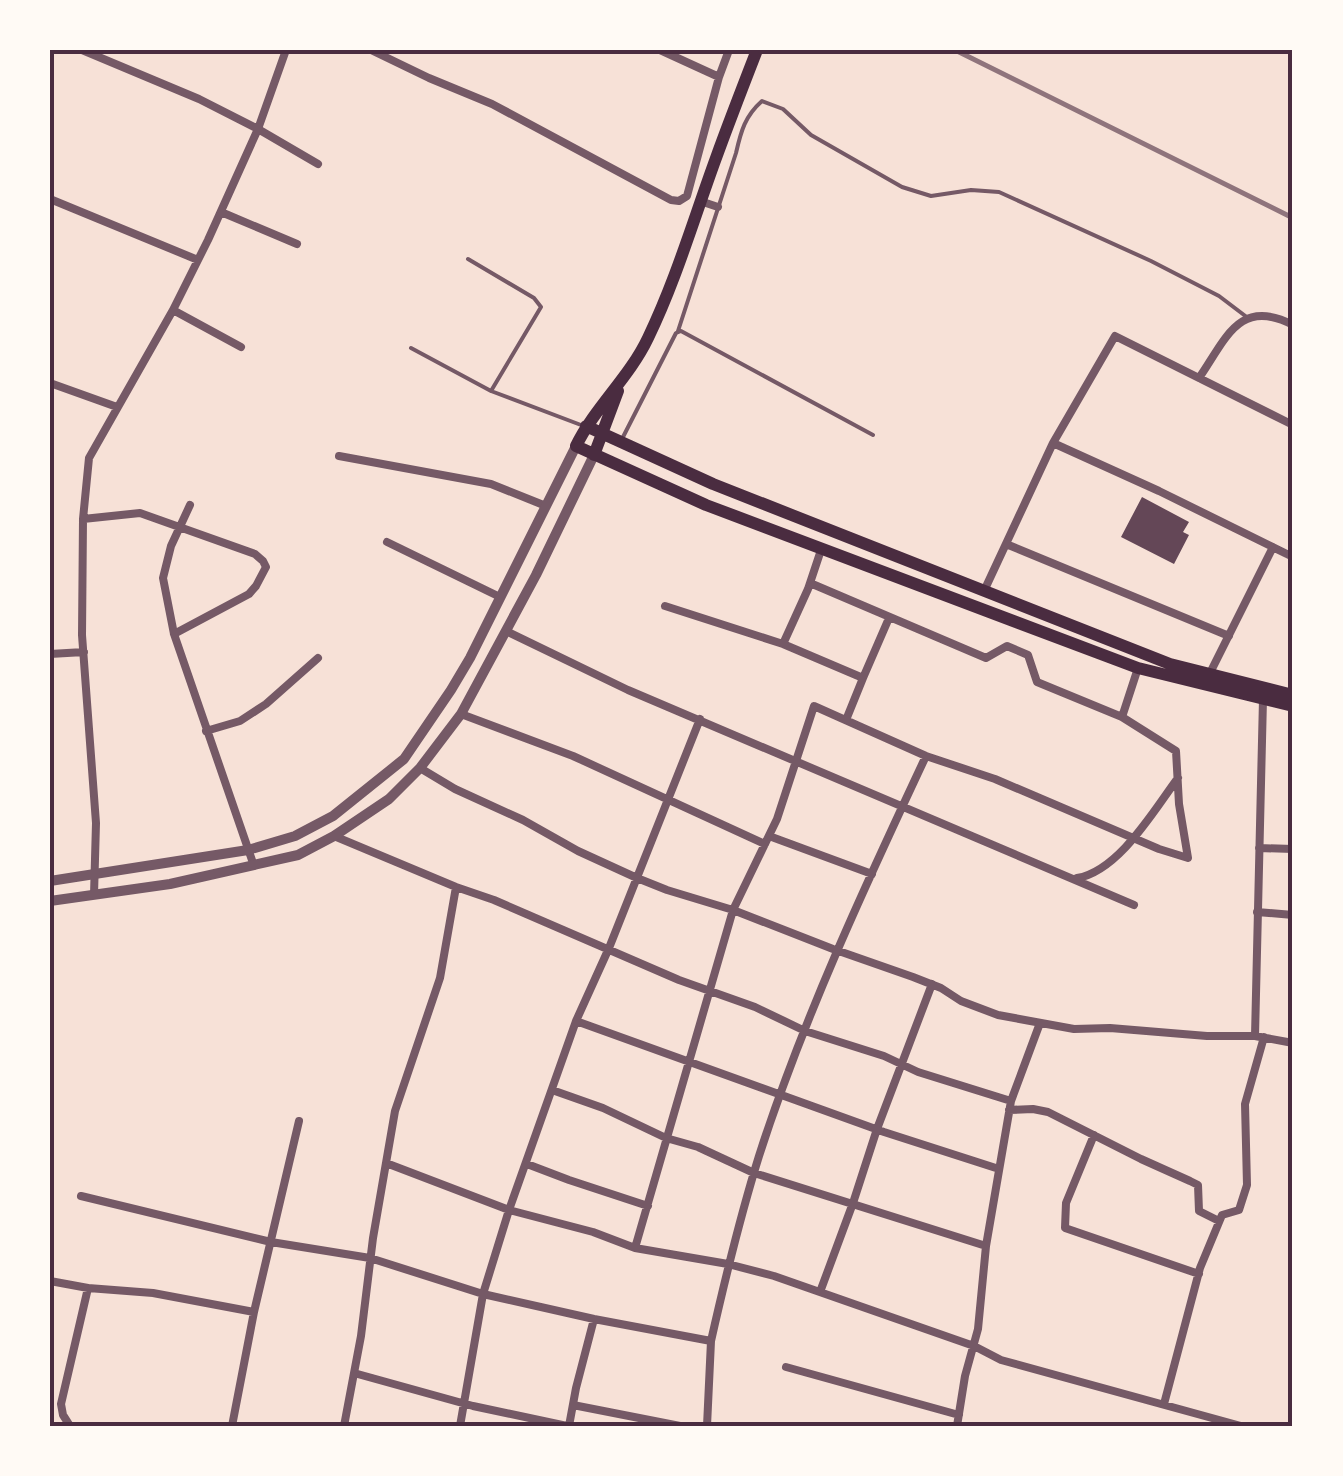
<svg xmlns="http://www.w3.org/2000/svg" width="1343" height="1476" viewBox="0 0 1343 1476" font-family="'DM Sans',sans-serif">
	<style>
		.building { fill: #644757 }
		.lines { fill: none; stroke-linecap: round; stroke-linejoin: round }
		.service { stroke: #755966; stroke-width: 4 }
		.minor { stroke: #755966; stroke-width: 8 }
		.tertiary { stroke: #755966; stroke-width: 10 }
		.primary { stroke: #4a2c40; stroke-width: 12 }
		.rail { stroke: #8f747c; stroke-width: 5 }
		.neatline { fill: none; stroke: #4a2c40; stroke-width: 4 }
	</style>
	<rect width="100%" height="100%" fill="#f7e1d7"/>
	<!-- building -->
	<path class="building" d="M1142 497 1189 522 1183 532 1189 535 1174 564 1121 537Z"/>
	<g class="lines">
		<!-- service -->
		<path class="service" d="M468 259 534 298 541 307 491 391
			M678 331 736 153C741 131 745 116 762 101L783 109 811 135 902 187 931 196 971 190 999 192 1151 261 1219 296 1248 318
			M411 348 491 391 581 425
			M622 439 676 333 681 331 873 435"/>
		<!-- minor -->
		<path class="minor" d="M82 50 199 99 258 129 208 240 173 310 89 458 83 519 82 635 96 823 94 895
			M286 50 258 129 318 164
			M371 50 429 78 492 104 671 200 679 201 687 196 719 77 729 50
			M660 50 719 77
			M50 199 198 260
			M700 201 718 207
			M221 212 297 244
			M173 310 241 347
			M1199 378C1226 339 1239 297 1293 325
			M50 383 117 407
			M1053 443 1159 491 1293 557
			M339 456 491 484 546 506
			M190 505 171 546 163 578 174 634 254 866
			M83 519 140 513 255 554 263 561 266 567 256 586 249 594 174 634
			M387 542 500 597
			M1006 544 1229 636
			M821 550 808 589 783 644 863 678 846 720
			M984 591 1053 443 1115 336 1293 425
			M665 606 783 644
			M506 631 628 690 1134 905
			M50 654 84 652
			M1209 675 1273 547
			M863 678 889 618
			M1263 699 1255 1036 1293 1043
			M461 714 573 756 765 844
			M1122 717 1138 668
			M206 731 240 721 266 704 318 658
			M420 768 455 789 523 820 578 851 637 878 667 890 733 910 833 949 913 977 941 988 961 1001 998 1015 1074 1029 1110 1028 1207 1036H1255
			M334 836 456 887 494 900 679 980 755 1007 805 1031 884 1056 918 1072 1011 1101
			M769 836 872 874
			M1259 848 1293 849
			M1077 878C1119 871 1154 810 1178 778
			M1257 912 1293 915
			M576 1021 884 1132 999 1169
			M552 1090 603 1108 666 1138 698 1147 754 1173 986 1246
			M1009 1110 1033 1109 1048 1112 1141 1159 1190 1181 1198 1185 1199 1211 1219 1221
			M1094 1135 1066 1203 1065 1228 1199 1274
			M386 1163 509 1210 593 1232 635 1248 728 1264 774 1276 974 1346 1001 1360 1241 1426
			M527 1164 569 1180 648 1206
			M81 1196 271 1242 370 1258 483 1294 594 1319 711 1341 707 1426
			M635 1248 733 910 777 819 814 706 926 756 995 779 1159 849 1188 858 1179 804 1176 751 1122 717 1037 682 1028 655 1007 646 986 658 810 583
			M50 1281 88 1288 153 1293 254 1312
			M820 1292 853 1203 877 1129 932 984
			M711 1341C725 1279 740 1217 759 1156 803 1019 865 886 926 756
			M786 1367 959 1415
			M354 1373 473 1406 567 1426
			M1164 1404 1200 1268 1222 1215 1239 1210 1247 1185 1245 1104 1264 1037
			M573 1405 680 1426
			M70 1426 63 1415 61 1404 88 1288
			M232 1426 254 1312 299 1121
			M344 1426 361 1336 373 1238 395 1111 440 978 456 887
			M460 1426 483 1294 509 1210 576 1021 609 948 700 719
			M569 1426 576 1388 594 1319
			M957 1426 965 1376 978 1329 986 1246 1011 1101 1040 1023"/>
		<!-- tertiary -->
		<path class="tertiary" d="M50 881 248 850 295 836 333 816 404 759 451 690 470 658 576 446
			M50 901 170 884 298 855 334 836 389 799 420 768 461 714 536 575 594 455"/>
		<!-- primary -->
		<path class="primary" d="M757 50C743 86 729 122 716 158 694 218 676 280 648 338 629 378 595 407 576 446L706 505 1138 668 1293 706
			M586 426 713 484 1170 664 1293 695
			M594 455 618 391"/>
		<!-- rail -->
		<path class="rail" d="M955 50 1293 218"/>
	</g>
	<!-- border -->
	<rect width="1343" height="1476" fill="none" stroke="#fffaf5" stroke-width="105"/>
	<rect x="52" y="52" width="1238" height="1372" class="neatline"/>
</svg>
